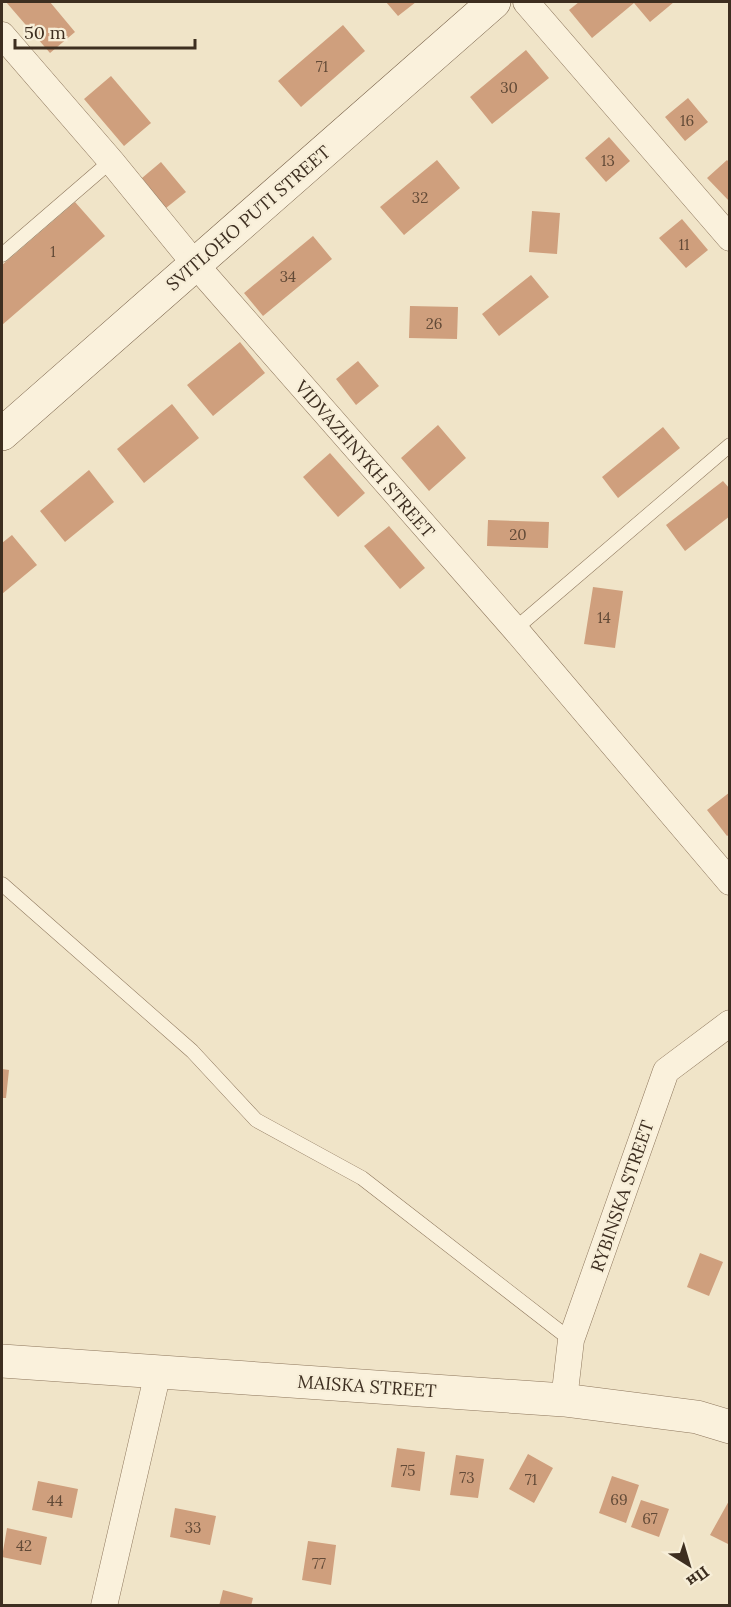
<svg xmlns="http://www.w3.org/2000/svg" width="731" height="1607" viewBox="0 0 731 1607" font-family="Lora,serif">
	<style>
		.building { fill: #cf9f7d }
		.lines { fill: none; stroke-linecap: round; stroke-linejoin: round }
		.service-casing { stroke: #8d765c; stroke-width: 15 }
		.minor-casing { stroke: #8d765c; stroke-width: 27 }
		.tertiary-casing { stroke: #8d765c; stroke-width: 34 }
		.secondary-casing { stroke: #6f573f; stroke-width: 34 }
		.service { stroke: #faf1dc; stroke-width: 14 }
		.minor { stroke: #faf1dc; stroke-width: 26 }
		.tertiary { stroke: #faf1dc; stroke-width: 33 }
		.secondary { stroke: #faf1dc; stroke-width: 33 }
		.labels { text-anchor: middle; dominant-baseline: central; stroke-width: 4.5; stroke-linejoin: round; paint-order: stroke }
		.number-label { font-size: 15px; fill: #624a37 }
		.street-label { font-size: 18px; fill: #3d2e20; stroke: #f7eed8 }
	</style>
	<rect width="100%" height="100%" fill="#f0e4c8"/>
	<!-- building -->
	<path class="building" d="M6 2H50L75 32 50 53Z
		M386 2H416L398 16Z
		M579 2H674L650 22 634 3 592 38 569 10Z
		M343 25 365 51 301 107 278 81Z
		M526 50 549 78 492 124 470 97Z
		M111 76 151 123 124 146 84 99Z
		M688 98 708 122 685 141 665 117Z
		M609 137 630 161 606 182 585 158Z
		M437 160 460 188 404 235 380 207Z
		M727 160 730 163V202L707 178Z
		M161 162 186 192 166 208 142 178Z
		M75 202 105 236 2 325V265Z
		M532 211 560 213 557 254 529 252Z
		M682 219 708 250 686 268 659 238Z
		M313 236 332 259 263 316 244 293Z
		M531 275 549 297 499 336 482 314Z
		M410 306 458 307 457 339 409 338Z
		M240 342 265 373 213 416 187 385Z
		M358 361 379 386 356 405 336 379Z
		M172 404 199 438 144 483 117 449Z
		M438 425 466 458 429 491 401 458Z
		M663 427 680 448 618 498 602 477Z
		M330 453 365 493 338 517 303 477Z
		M89 470 114 502 65 542 40 511Z
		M723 481 730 489V516L685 551 666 525Z
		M488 520 549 522 548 548 487 546Z
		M389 526 425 568 400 589 364 546Z
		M12 535 37 565 2 594V543Z
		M593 587 623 591 615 648 584 644Z
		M730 792V834L727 836 707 810Z
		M2 1069 9 1070 6 1098H2Z
		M700 1253 723 1262 709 1296 687 1287Z
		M397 1448 425 1452 420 1491 391 1487Z
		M528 1454 553 1468 534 1503 509 1489Z
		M456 1455 484 1459 478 1498 450 1495Z
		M612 1476 639 1485 626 1523 599 1513Z
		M38 1481 78 1489 72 1518 32 1510Z
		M730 1499V1545L710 1535Z
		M641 1500 669 1509 659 1537 631 1527Z
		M175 1508 216 1516 210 1545 170 1537Z
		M7 1528 47 1537 41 1565 2 1557Z
		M308 1541 336 1545 331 1585 302 1580Z
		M223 1590 253 1598 251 1606H219Z"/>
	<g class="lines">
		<!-- service casing -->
		<g class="service-casing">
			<path id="service" d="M2 255 111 161
				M515 629 730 445
				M2 884 192 1051 256 1120 362 1178 571 1340"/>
		</g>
		<!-- minor casing -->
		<g class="minor-casing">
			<path id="minor" d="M526 2 730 238
				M2 35 111 161 195 264 515 629 730 882
				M564 1400 571 1340 666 1071 730 1023
				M104 1606 158 1372"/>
		</g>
		<!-- tertiary casing -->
		<g class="tertiary-casing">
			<path id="tertiary" d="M2 1361 564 1400 697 1417 730 1427"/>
		</g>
		<!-- secondary casing -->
		<g class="secondary-casing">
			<path id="secondary" d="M2 434 494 2"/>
		</g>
		<!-- service -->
		<use href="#service" class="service"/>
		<!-- minor -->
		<use href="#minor" class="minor"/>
		<!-- tertiary -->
		<use href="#tertiary" class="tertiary"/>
		<!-- secondary -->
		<use href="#secondary" class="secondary"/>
	</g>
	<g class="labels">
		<!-- number labels -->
		<g class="number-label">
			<text x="322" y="66">71</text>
			<text x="509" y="87">30</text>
			<text x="687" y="120">16</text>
			<text x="608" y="160">13</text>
			<text x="420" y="197">32</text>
			<text x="684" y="244">11</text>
			<text x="53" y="251">1</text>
			<text x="288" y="276">34</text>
			<text x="434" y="323">26</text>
			<text x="518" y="534">20</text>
			<text x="604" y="617">14</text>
			<text x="408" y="1470">75</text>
			<text x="467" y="1477">73</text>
			<text x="531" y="1479">71</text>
			<text x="619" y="1499">69</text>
			<text x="55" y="1500">44</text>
			<text x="650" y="1518">67</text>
			<text x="193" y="1527">33</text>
			<text x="24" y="1545">42</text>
			<text x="319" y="1563">77</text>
		</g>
		<!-- street labels -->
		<g class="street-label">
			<text transform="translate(248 218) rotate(-41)">SVITLOHO PUTI STREET</text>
			<text transform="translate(365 459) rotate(49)">VIDVAZHNYKH STREET</text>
			<text transform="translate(622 1196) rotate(-71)">RYBINSKA STREET</text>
			<text transform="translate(367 1386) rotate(4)">MAISKA STREET</text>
		</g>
	</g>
	<!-- border -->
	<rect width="731" height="1607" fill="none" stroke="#3d2e20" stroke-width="6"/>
	<!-- north arrow -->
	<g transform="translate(689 1565) rotate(143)" stroke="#f7eed8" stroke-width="4.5" paint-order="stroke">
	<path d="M0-4.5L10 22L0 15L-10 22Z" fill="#3d2e20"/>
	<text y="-9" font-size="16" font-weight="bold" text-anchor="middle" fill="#3d2e20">Пн</text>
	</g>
	<!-- scale -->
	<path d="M15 39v9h180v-9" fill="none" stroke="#3d2e20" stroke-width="3"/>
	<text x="24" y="39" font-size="18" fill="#3d2e20" stroke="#f7eed8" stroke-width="4.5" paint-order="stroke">50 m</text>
</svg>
